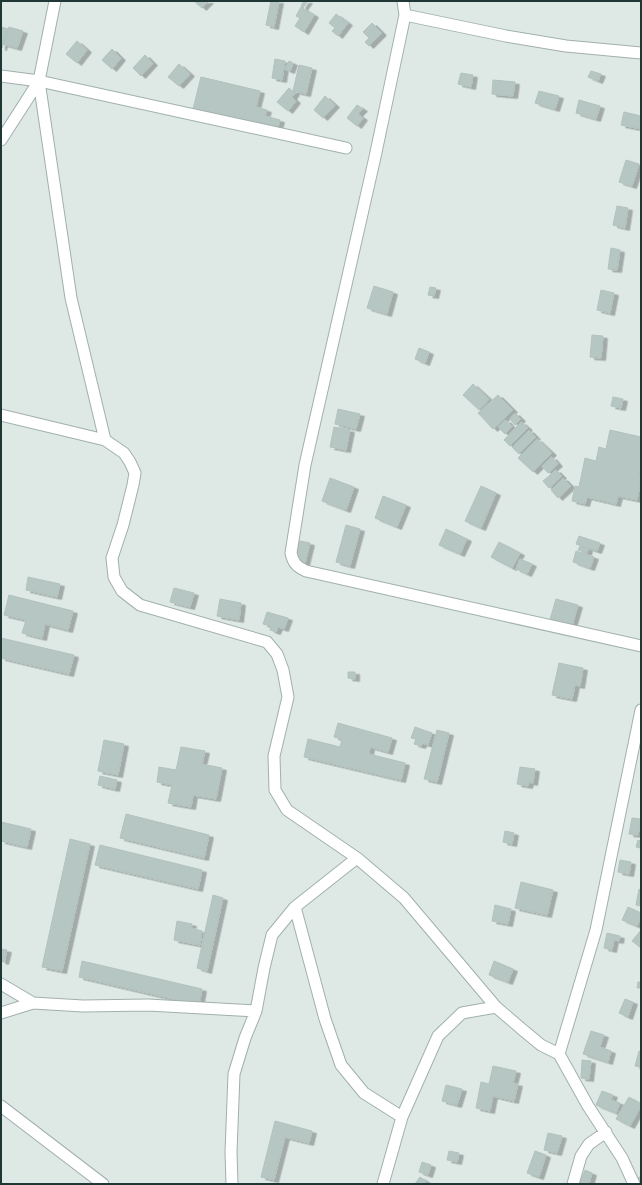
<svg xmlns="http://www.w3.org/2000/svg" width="642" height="1185" viewBox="0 0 642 1185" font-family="Rubik,sans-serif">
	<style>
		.building { fill: #b6c6c2; stroke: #b1c2bd; filter: url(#shadow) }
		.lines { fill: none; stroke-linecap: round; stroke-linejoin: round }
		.minor-casing { stroke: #a1b0ad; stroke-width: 13 }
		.minor { stroke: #fff; stroke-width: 11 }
	</style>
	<defs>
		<filter id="shadow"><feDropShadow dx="4.5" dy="2.5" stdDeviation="0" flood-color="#0004"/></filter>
	</defs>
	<rect width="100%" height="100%" fill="#dee9e5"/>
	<!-- building -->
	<path class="building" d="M194 1H209L202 8Z
		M271 1H279L274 27 266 25Z
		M304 1H308L303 8 301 6Z
		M301 7 314 15 304 32 295 26 300 18 296 16Z
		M336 14 348 23 338 36 332 31 335 28 329 23Z
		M372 23 382 33 369 46 365 42 369 38 363 32Z
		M1 27 8 29 2 48H1Z
		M9 27 23 31 17 48 3 44Z
		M77 41 87 50 77 63 66 54Z
		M112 49 121 58 112 69 102 60Z
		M145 55 153 63 141 76 133 68Z
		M275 59 285 61 282 80 272 78Z
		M289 61 293 63 290 71 285 69Z
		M179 64 190 74 179 86 168 77Z
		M299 65 312 68 306 94 293 91Z
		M591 71 601 74 598 81 588 77Z
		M461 73 473 75 471 87 458 84Z
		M201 77 260 91 256 107 267 110 265 116 280 120 277 131 193 109Z
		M493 80 515 82 513 96 492 94Z
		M289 88 295 93 292 97 296 101 288 111 277 102Z
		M539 91 559 96 555 109 535 103Z
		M325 96 335 105 323 118 314 110Z
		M579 100 600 106 596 119 576 113Z
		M357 105 363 109 358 114 363 118 357 126 347 118Z
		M624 112 641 116V129L621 125Z
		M626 160 639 164 632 186 619 182Z
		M617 206 628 208 625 228 613 225Z
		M611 248 620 250 617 270 608 269Z
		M374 286 393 292 387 314 367 308Z
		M430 287 436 288 434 296 428 295Z
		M601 290 614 293 610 313 597 310Z
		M592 335 603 336 601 358 590 357Z
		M419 348 429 352 425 363 415 359Z
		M473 384 489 399 479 410 463 395Z
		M498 395 513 410 493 429 478 413Z
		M613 397 623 399 621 408 611 406Z
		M338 409 360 414 356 429 335 424Z
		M515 413 521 419 515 425 510 419Z
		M506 420 512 427 505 434 498 427Z
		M521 422 528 428 510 446 504 440Z
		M334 427 350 430 346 450 330 447Z
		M529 430 536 437 519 454 512 447Z
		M610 430 641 437V467L639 474 641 480 637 500 618 496 616 504 587 497 585 504 572 501 575 486 579 487 585 458 596 461 599 447 606 449Z
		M537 439 552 453 533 472 518 458Z
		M552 457 558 464 548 473 542 466Z
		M556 470 562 476 549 488 543 481Z
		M330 478 354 487 346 510 322 501Z
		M563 478 571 486 558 498 551 490Z
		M481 486 496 493 481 528 465 521Z
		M383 496 406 505 397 527 375 518Z
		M346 525 360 529 350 566 336 562Z
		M446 529 467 539 460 554 439 545Z
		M579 536 600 543 597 551 576 544Z
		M300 541 310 543 305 563 295 561Z
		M499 542 520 553 512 568 491 557Z
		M580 546 588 549 587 553 578 550Z
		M576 551 594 557 590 568 573 562Z
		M520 559 532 564 527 574 516 569Z
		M28 577 60 584 57 597 26 590Z
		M174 588 194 593 190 607 170 602Z
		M9 595 73 611 68 630 45 624 42 638 22 633 26 620 4 615Z
		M220 599 241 603 239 620 217 616Z
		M556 599 578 605 571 629 549 623Z
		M267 612 288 618 284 629 278 627 276 632 270 630 271 626 263 624Z
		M1 638 74 655 69 674 1 658Z
		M559 663 583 668 580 686 575 685 572 699 552 695Z
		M348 672H355V679L348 678Z
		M338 723 392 738 388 752 370 747 369 754 405 763 401 780 304 757 308 739 340 747 342 739 334 737Z
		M415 727 432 733 428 745 423 743 421 746 414 744 416 739 411 738Z
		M437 730 449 733 437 782 424 779Z
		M104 740 124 744 118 775 98 771Z
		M181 747 205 751 202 764 222 768 216 799 193 795 191 807 168 803 172 785 157 782 159 767 176 770Z
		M520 767 535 769 533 783 529 782 528 786 517 784Z
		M100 776 117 780 115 789 98 785Z
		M126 814 209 835 204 858 120 838Z
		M632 818 641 819 638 835 629 834Z
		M1 822 31 829 27 847 1 841Z
		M505 831 514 833 512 844 503 842Z
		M70 839 90 844 62 971 42 967Z
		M638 840 641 841V848L636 847Z
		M100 845 202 870 198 889 95 865Z
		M620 860 631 862 629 874 618 872Z
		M521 882 553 890 547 915 515 908Z
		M639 889 641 890V906L636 905Z
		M213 895 223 898 207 971 197 968Z
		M495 905 511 909 508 924 492 921Z
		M628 907 641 913V917L637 926 622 920Z
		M177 921 192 924 191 928 202 931 200 945 174 940Z
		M641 930V948L632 941Z
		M607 933 620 936 619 941 614 940 612 950 604 948Z
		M1 949 7 950 4 962 1 961Z
		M82 961 202 989 199 1005 79 977Z
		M494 961 513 969 508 982 489 975Z
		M638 982H641V988H637Z
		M625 999 633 1002 628 1017 619 1013Z
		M591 1031 604 1035 600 1047 611 1051 608 1062 583 1054Z
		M639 1051 641 1052V1067L635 1066Z
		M582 1060 591 1061 589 1079 581 1078Z
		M493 1066 516 1071 513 1083 518 1084 514 1101 493 1096 490 1111 476 1108 481 1082 489 1084Z
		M446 1085 462 1089 457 1105 442 1101Z
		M602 1091 613 1095 611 1100 620 1103 616 1113 596 1105Z
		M629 1097 641 1104V1106L630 1126 616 1119Z
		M275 1121 312 1131 309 1143 285 1137 274 1180 261 1177Z
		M548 1133 562 1136 557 1153 544 1150Z
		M449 1151 459 1153 457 1162 447 1160Z
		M535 1151 546 1155 539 1177 527 1173Z
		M422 1162 431 1165 428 1175 419 1172Z
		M585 1170 592 1173 589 1184H580Z
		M641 1176V1184H638L635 1180Z
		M420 1177 426 1181 424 1184H415Z"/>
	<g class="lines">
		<!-- minor casing -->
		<g class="minor-casing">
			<path id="minor" d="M55 1 39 81 71 298 105 440
				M403 1 405 15 375 157 305 465 291 553C293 563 297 567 306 571L641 646
				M405 15 506 36 566 46 641 53
				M1 76 39 81 346 148
				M1 140 39 81
				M1 415 105 440 124 453 130 462 135 473 133 485 123 525 112 558 114 577 122 591 140 605 267 642 277 654 283 670 288 697 274 756 275 790 287 810 357 858 404 898 496 1007 524 1031 541 1045 559 1054 588 1106 622 1158 634 1184
				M295 907 325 1019 341 1065 364 1093 402 1117
				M1 984 33 1003
				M1 1013 33 1003 83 1006 148 1005 256 1011
				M559 1054 596 930 641 710
				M1 1106 103 1184
				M232 1184 231 1152 234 1074 245 1038 256 1011 264 968 272 935 295 907 357 858
				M383 1184 402 1117 438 1036 462 1013 496 1007
				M573 1184 581 1156 589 1144 606 1132"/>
		</g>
		<!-- minor -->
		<use href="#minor" class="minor"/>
	</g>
	<!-- border -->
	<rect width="642" height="1185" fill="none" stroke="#203835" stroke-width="4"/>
</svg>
